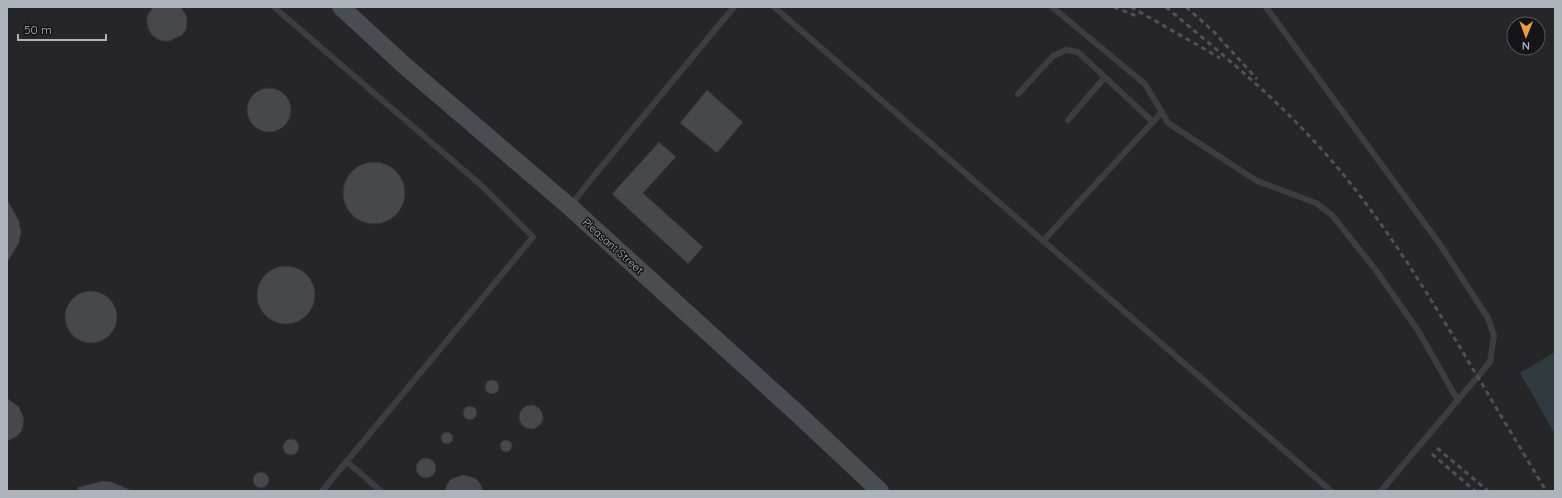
<svg xmlns="http://www.w3.org/2000/svg" width="1562" height="498" viewBox="0 0 1562 498" font-family="Quicksand,sans-serif">
	<style>
		.built { fill: #262629; fill-rule: evenodd }
		.water { fill: #303b3f }
		.building { fill: #47484c; stroke: #343438 }
		.lines { fill: none; stroke-linecap: round; stroke-linejoin: round }
		.lane { stroke: #3b3d41; stroke-width: 6 }
		.secondary { stroke: #494c50; stroke-width: 18 }
		.rail { stroke: #4e5155; stroke-width: 3; stroke-dasharray: 5 4; stroke-linecap: butt }
		.labels { text-anchor: middle; dominant-baseline: central; stroke-width: 3; stroke-linejoin: round; paint-order: stroke }
		.street-label { font-size: 11px; fill: #adb3ba; stroke: #151517 }
	</style>
	<rect width="100%" height="100%" fill="#1a1a1c"/>
	<!-- built -->
	<path class="built" d="M7 7H1555V491H7ZM1514 24H1538V48H1514Z"/>
	<!-- water -->
	<path class="water" d="M1555 352V434L1520 373Z"/>
	<!-- building -->
	<path class="building" d="M153 7H181L187 17V23L186 30 182 35 170 41H163L157 39 152 35 148 29 147 22V16Z
		M247 110a22 22 0 1 1 44 0a22 22 0 1 1-44 0Z
		M707 90 743 122 717 153 680 123Z
		M659 142 676 157 643 193 703 247 688 264 612 194Z
		M343 193a31 31 0 1 1 62 0a31 31 0 1 1-62 0Z
		M7 199 19 221 21 232 19 243 7 263Z
		M257 295a29 29 0 1 1 58 0a29 29 0 1 1-58 0Z
		M65 317a26 26 0 1 1 52 0a26 26 0 1 1-52 0Z
		M485 387a7 7 0 1 1 14 0a7 7 0 1 1-14 0Z
		M7 398 19 407 24 419 23 426 21 432 16 437 7 441Z
		M519 417a12 12 0 1 1 24 0a12 12 0 1 1-24 0Z
		M463 413a7 7 0 1 1 14 0a7 7 0 1 1-14 0Z
		M441 438a6 6 0 1 1 12 0a6 6 0 1 1-12 0Z
		M283 447a8 8 0 1 1 16 0a8 8 0 1 1-16 0Z
		M500 446a6 6 0 1 1 12 0a6 6 0 1 1-12 0Z
		M416 468a10 10 0 1 1 20 0a10 10 0 1 1-20 0Z
		M253 480a8 8 0 1 1 16 0a8 8 0 1 1-16 0Z
		M463 475 475 478 480 483 483 491H445L447 484 451 479Z
		M103 481 112 482 133 491H78V487Z"/>
	<g class="lines">
		<!-- lane -->
		<path class="lane" d="M274 7 482 186 533 237 322 491
			M774 7 1331 491
			M1052 7 1145 84 1168 123 1257 181 1316 203 1332 215 1375 269 1419 332 1458 401
			M1266 7 1439 243 1488 318 1494 336 1490 362 1381 491
			M1018 94 1053 56 1066 50 1078 52 1153 122
			M1068 120 1105 77
			M571 205 597 172 734 7
			M1043 241 1162 112
			M347 462 381 491"/>
		<!-- secondary -->
		<path class="secondary" d="M341 7 405 66 570 207 798 414 880 491"/>
		<!-- rail -->
		<path class="rail" d="M1114 7 1139 17
			M1131 7 1220 58
			M1166 7C1217 50 1269 92 1314 141 1380 212 1429 296 1479 379 1501 416 1524 454 1546 491
			M1186 7 1213 31 1257 79
			M1437 448 1488 491
			M1432 454 1475 491"/>
	</g>
	<g class="labels">
		<!-- street labels -->
		<g class="street-label">
			<text transform="translate(613 246) rotate(42)">Pleasant Street</text>
		</g>
	</g>
	<!-- border -->
	<rect width="1562" height="498" fill="none" stroke="#adb3ba" stroke-width="16"/>
	<!-- north arrow -->
	<g transform="translate(1526 36) rotate(181)"><circle r="19" fill="#151517" stroke="#525458"/>
	<path d="M0-3L7 15L0 10L-7 15Z" fill="#e89c46"/>
	<text y="-6" font-size="11" font-weight="bold" text-anchor="middle" fill="#adb3ba">N</text>
	</g>
	<!-- scale -->
	<path d="M18 34v6h88v-6" fill="none" stroke="#adb3ba" stroke-width="2"/>
	<text x="24" y="34" font-size="12" fill="#adb3ba" stroke="#151517" stroke-width="3" paint-order="stroke">50 m</text>
</svg>
